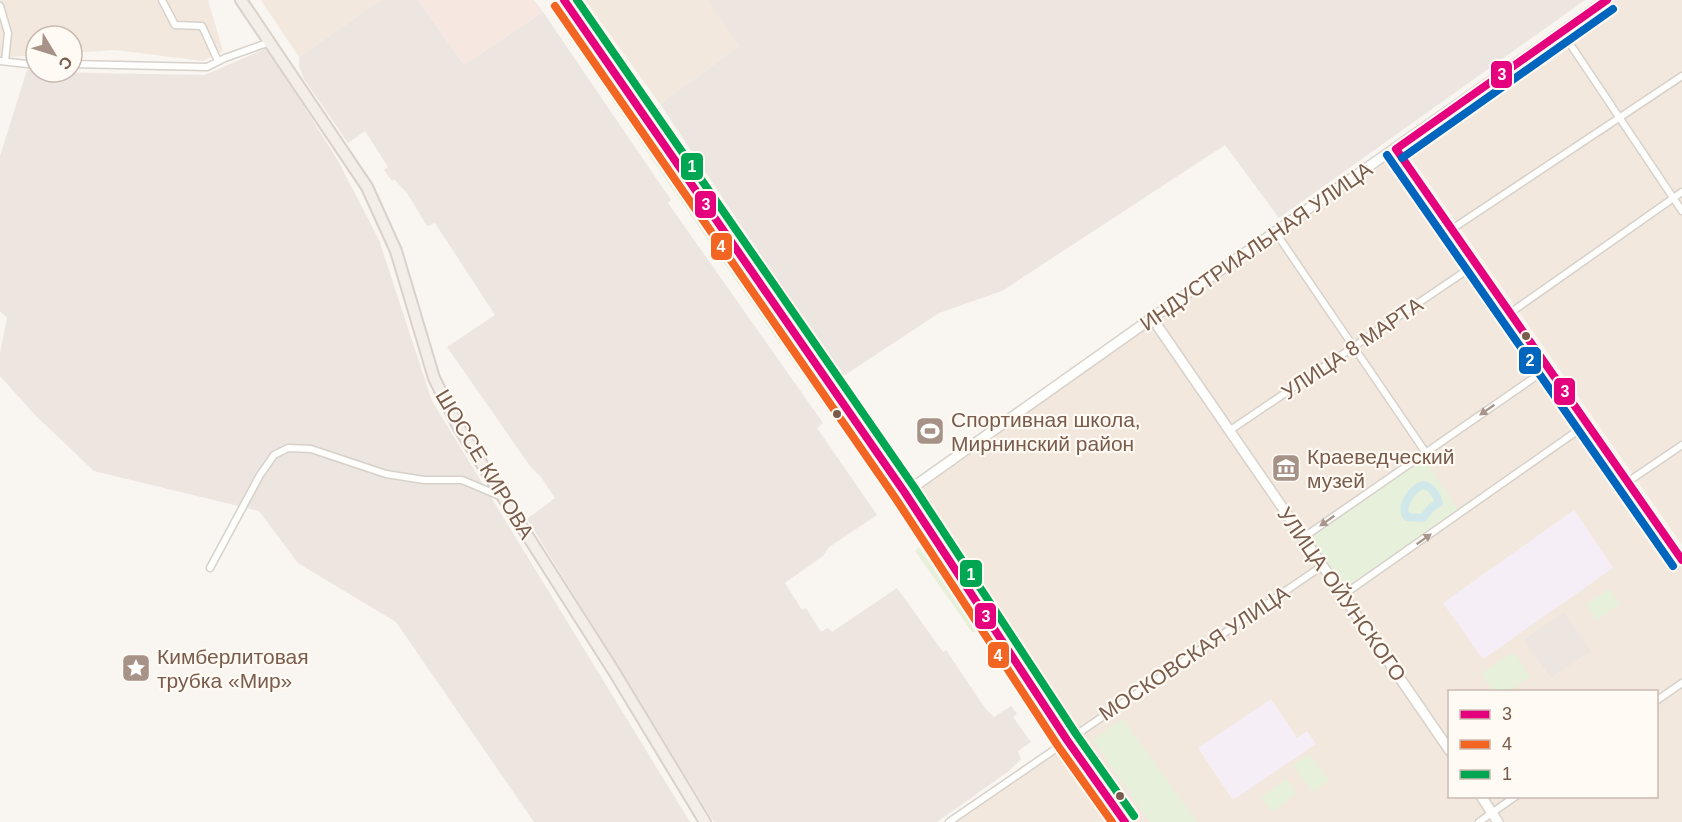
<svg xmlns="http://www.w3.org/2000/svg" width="1682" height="822" viewBox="0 0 1682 822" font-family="Helvetica,sans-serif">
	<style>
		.residential { fill: #f2e8de; fill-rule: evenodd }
		.commercial { fill: #f6e8e1 }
		.industrial { fill: #ede5e0 }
		.education { fill: #f6eef6 }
		.green { fill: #e7f0db }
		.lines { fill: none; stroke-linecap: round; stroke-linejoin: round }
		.canal { stroke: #d0e8ea; stroke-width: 8 }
		.street-casing { stroke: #d7d1cb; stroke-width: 9 }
		.secondary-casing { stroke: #d9d2cb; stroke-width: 12 }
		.primary-casing { stroke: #dad1cc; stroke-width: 14 }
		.street { stroke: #fefefd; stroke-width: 6 }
		.secondary { stroke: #fefefd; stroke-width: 9 }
		.primary { stroke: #f3eee8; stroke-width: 10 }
		.bus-1-casing { stroke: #fffaf3; stroke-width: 12 }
		.bus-2-casing { stroke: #fffaf3; stroke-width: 12 }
		.bus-3-casing { stroke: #fffaf3; stroke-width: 12 }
		.bus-4-casing { stroke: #fffaf3; stroke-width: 12 }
		.bus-1 { stroke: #e5007d; stroke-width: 8 }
		.bus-2 { stroke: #f26522; stroke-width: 8 }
		.bus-3 { stroke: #00a651; stroke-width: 8 }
		.bus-4 { stroke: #0065bd; stroke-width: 8 }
		.oneway { fill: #a8958b }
		.bus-dot { fill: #7a5c4d; stroke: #fffaf3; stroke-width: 2 }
		.labels { text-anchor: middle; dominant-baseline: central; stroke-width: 4.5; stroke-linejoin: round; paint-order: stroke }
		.street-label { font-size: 21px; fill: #7a5c4d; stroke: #fffaf3 }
		.poi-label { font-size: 21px; fill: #7a5c4d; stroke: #fffaf3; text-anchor: start }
		.line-badge { stroke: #fffaf3; stroke-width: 2 }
		.badge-label { font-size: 16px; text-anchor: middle; font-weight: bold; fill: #fff }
	</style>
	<rect width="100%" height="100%" fill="#f9f5f0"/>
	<!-- residential -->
	<path class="residential" d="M0 0H208L223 51 203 61 115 50 72 53V36H36V55L0 58Z
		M261 0H381L299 57Z
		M585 0H707L739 46 660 104Z
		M1615 0H1682V545L1405 149Z
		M1397 155 1682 567V822H956L1073 742 904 496ZM1450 692H1656V796H1450Z"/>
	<!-- commercial -->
	<path class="commercial" d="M418 0H534L543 12 464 65Z"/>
	<!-- industrial -->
	<path class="industrial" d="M381 0H418L464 65 543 12 671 200 668 203 823 423 817 428 877 515 829 547 823 556 785 583 802 610 806 608 821 632 828 628 832 632 897 588 943 652 946 650 985 708 994 717 1011 706 1017 714 1013 717 1031 742 1018 751 1021 759 1009 771 937 822H714L527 519 555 498 541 477 530 466 447 347 495 315 435 223 427 226 407 193 394 179 392 181 384 170 388 167 365 131 348 143 304 79 299 66V57Z
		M707 0H1585L1279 218 1225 145 1002 291 939 313 842 377 660 104 739 46Z
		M267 48 337 159 379 240 432 401 690 822H534L396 622 298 563 259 511 94 471 35 415 0 376V353L7 318 0 311V156L27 70H36V72L205 75Z
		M1564 612 1591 651 1551 678 1524 640Z"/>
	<!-- education -->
	<path class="education" d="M1574 510 1613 568 1483 659 1443 603Z
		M1271 699 1297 738 1307 731 1316 744 1233 800 1198 748Z"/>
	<!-- green -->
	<path class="green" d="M563 13 577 36 683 188 675 193 557 19Z
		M684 189 787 339 780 344 676 194Z
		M790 344 836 409 838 415 834 420 783 348Z
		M840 381 872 428H864L837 388Z
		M843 432 851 433 893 493 888 497Z
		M1423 458 1458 510 1345 588 1310 536Z
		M928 542 994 635 979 631 921 547Z
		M919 547 977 632H972L915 551Z
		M1609 589 1620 604 1596 621 1586 605Z
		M1006 627 1070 725 1066 727 1001 630Z
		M998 643 1058 731 1055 739 991 648Z
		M1513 652 1530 677 1509 691H1493L1481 674Z
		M1123 719 1197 822H1150L1093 740Z
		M1309 754 1329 780 1313 792 1293 766Z
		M1286 779 1297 793 1273 812 1261 798Z"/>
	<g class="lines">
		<!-- canal -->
		<path class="canal" d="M1423 485C1431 486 1437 495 1439 503L1431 508 1423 518 1407 517C1399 506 1412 489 1423 485Z"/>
		<!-- street casing -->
		<g class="street-casing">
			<path id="street" d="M162 0 175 25 202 26 218 61
				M0 6 8 33 5 61
				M1562 32 1682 211
				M0 61 36 65
				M72 64 207 67 225 58 270 42
				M1452 229 1682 76
				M1276 233 1426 453
				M1510 313 1682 192
				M1229 431 1476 264
				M1629 481 1682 445
				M1304 537 1548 368
				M210 568 260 475 274 455 288 448 311 449 386 474 424 480H462L500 496
				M1343 595 1587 424
				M1656 701 1682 683
				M949 822 1322 566
				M1479 822 1516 796"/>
		</g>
		<!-- secondary casing -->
		<g class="secondary-casing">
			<path id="secondary" d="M564 0 905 493 1067 740 1125 822
				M1396 149 1682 560
				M1152 318 1450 751
				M905 493 1152 318 1607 0
				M1481 796 1498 822"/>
		</g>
		<!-- primary casing -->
		<g class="primary-casing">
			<path id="primary" d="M241 0 367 187 396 251 434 378 459 428 613 670 705 822"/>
		</g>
		<!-- street -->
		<use href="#street" class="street"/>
		<!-- secondary -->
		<use href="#secondary" class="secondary"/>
		<!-- primary -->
		<use href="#primary" class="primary"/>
		<!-- bus-1 casing -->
		<g class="bus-1-casing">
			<path id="bus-1" d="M564 0 905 493 1067 740 1125 822
				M1396 149 1682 560
				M1396 149 1607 0"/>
		</g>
		<!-- bus-2 casing -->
		<g class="bus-2-casing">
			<path id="bus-2" d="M555 6 896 499 1058 746 1112 822"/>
		</g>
		<!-- bus-3 casing -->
		<g class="bus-3-casing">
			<path id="bus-3" d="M577 0 914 487 1076 734 1134 816"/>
		</g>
		<!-- bus-4 casing -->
		<g class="bus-4-casing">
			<path id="bus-4" d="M1387 155 1673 566
				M1402 158 1613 9"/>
		</g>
		<!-- bus-1 -->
		<use href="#bus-1" class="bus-1"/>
		<!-- bus-2 -->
		<use href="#bus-2" class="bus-2"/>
		<!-- bus-3 -->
		<use href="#bus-3" class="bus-3"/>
		<!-- bus-4 -->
		<use href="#bus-4" class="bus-4"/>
	</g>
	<!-- one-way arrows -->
	<defs><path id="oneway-solid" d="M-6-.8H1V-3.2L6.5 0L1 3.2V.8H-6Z" transform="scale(1.5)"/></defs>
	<g class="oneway">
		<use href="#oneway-solid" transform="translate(1487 410) rotate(145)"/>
		<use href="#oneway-solid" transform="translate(1327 521) rotate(145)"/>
		<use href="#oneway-solid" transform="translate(1424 539) rotate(-35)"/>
	</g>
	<!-- icons -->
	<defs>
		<g id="stadium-square" transform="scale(1.5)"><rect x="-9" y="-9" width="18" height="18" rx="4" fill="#a69286" stroke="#fffaf3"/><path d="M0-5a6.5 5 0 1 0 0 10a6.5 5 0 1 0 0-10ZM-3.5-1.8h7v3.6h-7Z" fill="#fff"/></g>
		<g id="museum-square" transform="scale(1.5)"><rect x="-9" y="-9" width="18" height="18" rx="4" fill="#a69286" stroke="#fffaf3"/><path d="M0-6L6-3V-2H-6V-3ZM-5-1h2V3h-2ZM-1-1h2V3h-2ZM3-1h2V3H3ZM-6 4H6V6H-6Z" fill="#fff"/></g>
		<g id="sight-square" transform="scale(1.5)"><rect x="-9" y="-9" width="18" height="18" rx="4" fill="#a69286" stroke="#fffaf3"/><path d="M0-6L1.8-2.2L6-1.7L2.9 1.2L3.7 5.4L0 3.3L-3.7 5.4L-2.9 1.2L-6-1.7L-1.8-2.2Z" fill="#fff"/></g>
	</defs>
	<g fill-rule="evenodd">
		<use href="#stadium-square" x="930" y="431"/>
		<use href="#museum-square" x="1286" y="468"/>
		<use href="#sight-square" x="136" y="668"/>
	</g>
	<!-- markers -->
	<g class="bus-dot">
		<circle cx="1526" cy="336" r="5"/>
		<circle cx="837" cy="414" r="5"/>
		<circle cx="1120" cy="796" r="5"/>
	</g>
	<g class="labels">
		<!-- street labels -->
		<g class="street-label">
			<text transform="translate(1256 246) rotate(-35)">ИНДУСТРИАЛЬНАЯ УЛИЦА</text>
			<text transform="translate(1352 348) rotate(-34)">УЛИЦА 8 МАРТА</text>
			<text transform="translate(485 464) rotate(59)">ШОССЕ КИРОВА</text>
			<text transform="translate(1342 594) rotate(55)">УЛИЦА ОЙУНСКОГО</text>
			<text transform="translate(1194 653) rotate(-34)">МОСКОВСКАЯ УЛИЦА</text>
		</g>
		<!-- poi labels -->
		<g class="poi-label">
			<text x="951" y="419">Спортивная школа,<tspan x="951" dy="24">Мирнинский район</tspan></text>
			<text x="1307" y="456">Краеведческий<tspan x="1307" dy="24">музей</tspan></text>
			<text x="157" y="656">Кимберлитовая<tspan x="157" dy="24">трубка «Мир»</tspan></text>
		</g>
	</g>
	<g class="line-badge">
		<rect x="1490" y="60" width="23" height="29" rx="6" fill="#e5007d"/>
		<rect x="680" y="152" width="24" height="29" rx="6" fill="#00a651"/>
		<rect x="694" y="190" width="23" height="29" rx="6" fill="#e5007d"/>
		<rect x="710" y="232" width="23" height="29" rx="6" fill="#f26522"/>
		<rect x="1518" y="346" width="24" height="29" rx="6" fill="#0065bd"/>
		<rect x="1553" y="377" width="23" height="29" rx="6" fill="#e5007d"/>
		<rect x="959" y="559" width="24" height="29" rx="6" fill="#00a651"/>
		<rect x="974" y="602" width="23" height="28" rx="6" fill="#e5007d"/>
		<rect x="987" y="641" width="23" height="28" rx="6" fill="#f26522"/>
	</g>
	<g class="badge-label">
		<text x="1502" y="80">3</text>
		<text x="692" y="172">1</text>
		<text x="706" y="210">3</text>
		<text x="721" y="252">4</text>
		<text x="1530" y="366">2</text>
		<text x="1565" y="397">3</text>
		<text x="971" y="580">1</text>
		<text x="986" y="622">3</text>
		<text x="998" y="661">4</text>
	</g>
	<!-- legend -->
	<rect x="1448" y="690" width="210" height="108" fill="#fffaf3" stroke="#cabbb1" stroke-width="1.5"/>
	<rect x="1460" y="710" width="30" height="9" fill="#e5007d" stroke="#cabbb1" stroke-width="1.5"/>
	<text x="1502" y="720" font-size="18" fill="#7a5c4d">3</text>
	<rect x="1460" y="740" width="30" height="9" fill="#f26522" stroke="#cabbb1" stroke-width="1.5"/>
	<text x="1502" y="750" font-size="18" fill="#7a5c4d">4</text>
	<rect x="1460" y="770" width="30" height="9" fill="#00a651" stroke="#cabbb1" stroke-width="1.5"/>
	<text x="1502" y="780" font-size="18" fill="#7a5c4d">1</text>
	<!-- north arrow -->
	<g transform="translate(54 54) rotate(128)"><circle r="28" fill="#fffaf3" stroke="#cabbb1" stroke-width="1.5"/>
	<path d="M0-4.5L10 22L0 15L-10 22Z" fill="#a69286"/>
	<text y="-9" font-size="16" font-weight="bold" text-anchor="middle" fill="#7a5c4d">С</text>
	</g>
</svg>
